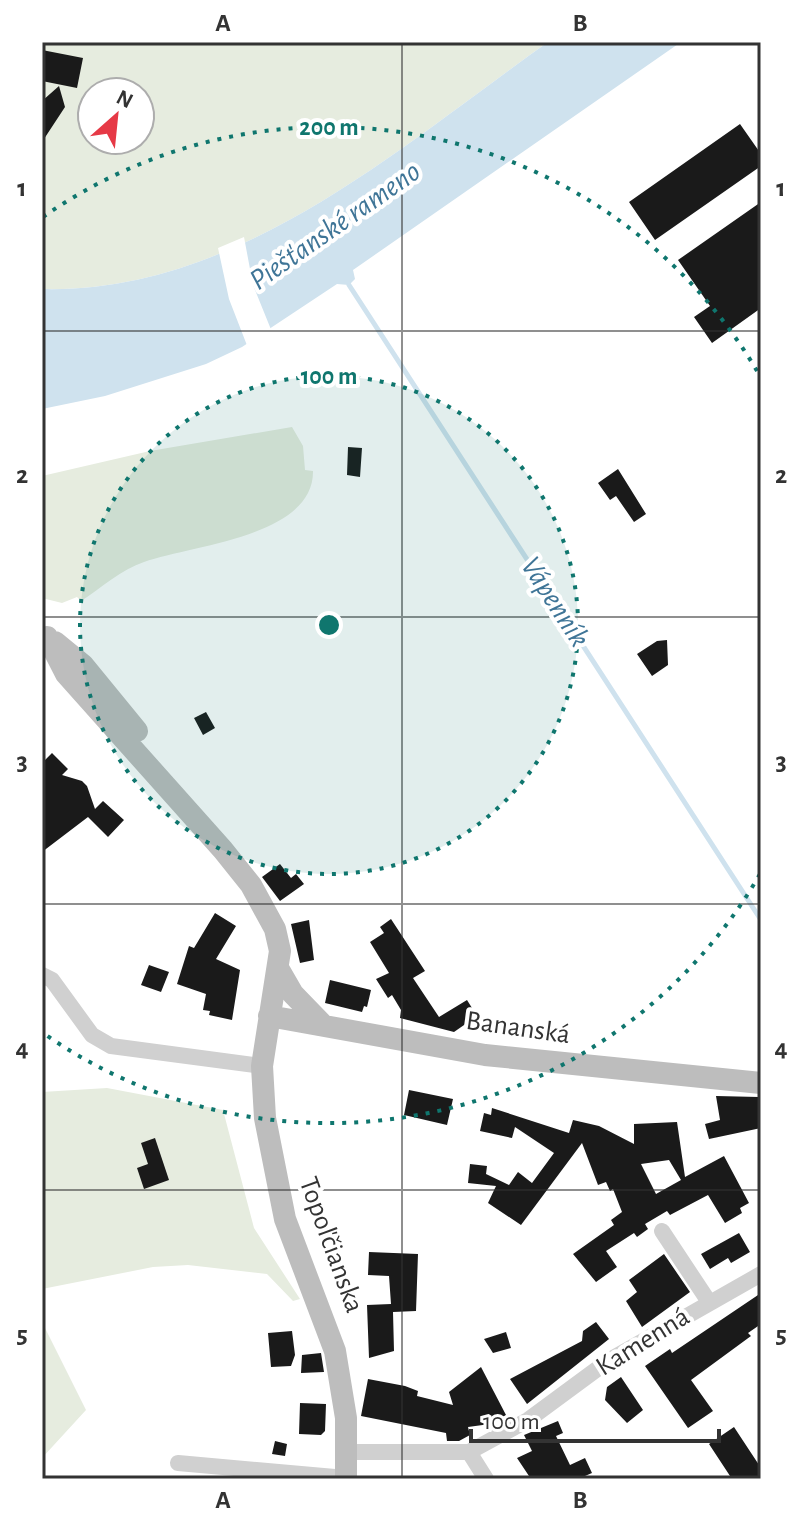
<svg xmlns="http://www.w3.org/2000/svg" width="803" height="1521" viewBox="0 0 803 1521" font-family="'Alegreya Sans',sans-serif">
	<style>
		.green { fill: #e6ecdf; fill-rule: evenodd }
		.water { fill: #cfe2ee }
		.pier { fill: #fff }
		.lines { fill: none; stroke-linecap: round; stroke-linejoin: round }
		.stream { stroke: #cfe2ee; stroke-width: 5 }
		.building { fill: #1a1a1a; fill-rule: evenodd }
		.street { stroke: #d0d0d0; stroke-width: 16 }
		.secondary { stroke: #bdbdbd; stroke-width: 22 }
		.grid { fill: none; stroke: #333; stroke-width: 2; stroke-opacity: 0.55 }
		.ring { fill: none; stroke: #0f766e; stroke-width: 4; stroke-dasharray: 4 8 }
		.labels { text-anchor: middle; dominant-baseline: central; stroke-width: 8; stroke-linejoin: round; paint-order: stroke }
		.street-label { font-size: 28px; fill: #333; stroke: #fff }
		.water-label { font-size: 30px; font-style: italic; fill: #3f7597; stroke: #fff }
		.centre { fill: #0f766e; stroke: #fff; stroke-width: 4 }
		.ring-label { font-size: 24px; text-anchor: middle; font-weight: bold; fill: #0f766e; stroke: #fff; stroke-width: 8; stroke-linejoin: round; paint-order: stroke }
		.neatline { fill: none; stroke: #333; stroke-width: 3 }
		.grid-label { font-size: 26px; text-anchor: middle; font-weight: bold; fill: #333 }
	</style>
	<rect width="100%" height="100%" fill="#fff"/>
	<!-- green -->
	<path class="green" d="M42 42H548C398 148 237 294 42 289ZM92 92H140V140H92Z
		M292 427 303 446 305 470 313 471C314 537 191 545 144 562 122 569 101 588 81 601L77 597 62 603 42 598V476L150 451Z
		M107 1088 223 1110 254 1228 300 1299 293 1301 267 1274 188 1265 153 1267 42 1289V1092Z
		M42 1322 86 1410 42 1458Z"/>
	<!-- water -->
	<path class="water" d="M548 42H681L353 270 355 279 349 285 337 284 242 347 206 364 105 396 42 409V289C237 294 398 148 548 42Z"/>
	<!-- pier -->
	<path class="pier" d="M244 237 253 285 272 332 248 348 229 299 218 248Z"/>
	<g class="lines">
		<!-- stream -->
		<path class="stream" d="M349 285 761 920"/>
	</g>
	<!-- building -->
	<path class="building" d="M42 50 83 58 77 88 42 81Z
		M59 86 65 107 42 142V101Z
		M740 124 761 154V166L655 240 629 202Z
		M761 202V308L712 343 694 317 710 306 678 260Z
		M348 447 362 448 360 477 347 475Z
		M618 469 646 514 634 522 616 496 610 500 598 483Z
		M667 640 668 665 652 676 637 654 657 641Z
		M206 712 215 728 203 735 194 718Z
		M52 753 68 769 62 775 82 781 87 786 95 809 103 801 124 820 108 837 88 817 42 852V763Z
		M280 864 291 878 296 874 304 884 280 901 262 877Z
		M215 913 236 926 216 959 240 970 232 1020 209 1015 210 1011 203 1010 206 994 177 984 189 946 194 948Z
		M391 919 425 971 413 978 439 1017 467 1000 477 1016 454 1032 400 1018 401 1010 392 995 388 998 376 979 389 973 370 942 384 933 380 927Z
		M309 920 314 960 300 963 291 924Z
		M149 965 169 972 161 992 141 985Z
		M330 980 371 990 367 1007 364 1006 362 1012 325 1003Z
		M409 1090 453 1099 447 1125 404 1115Z
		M716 1096 759 1097 761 1128 709 1139 705 1124 720 1120Z
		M492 1108 569 1133 573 1120 599 1126 634 1144V1124L677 1122 685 1177 724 1156 749 1203 740 1208 742 1213 725 1223 708 1195 670 1215 667 1211 645 1224 648 1229 637 1237 634 1233 606 1251 617 1267 596 1282 573 1254 614 1225 611 1220 622 1212 613 1189 610 1191 606 1182 598 1185 582 1143 521 1225 488 1203 496 1186 468 1183 470 1164 487 1166 486 1174 509 1185 518 1172 532 1183 554 1153 515 1127 512 1138 480 1131 484 1113 491 1115ZM669 1160 681 1180 656 1194 641 1164Z
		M155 1138 169 1180 144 1189 137 1168 148 1164 141 1143Z
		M739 1233 750 1252 731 1263 728 1258 710 1269 701 1254Z
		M369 1252 418 1254 416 1311 393 1312 394 1351 369 1358 367 1305 391 1304 389 1276 368 1275Z
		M664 1254 690 1292 642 1327 626 1301 637 1292 629 1280Z
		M761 1293V1324L748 1333 751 1336 691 1380 713 1411 688 1428 645 1366 670 1349 672 1353Z
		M596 1322 609 1339 527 1404 510 1379 582 1341 583 1331Z
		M292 1331 295 1355 291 1366 271 1367 268 1333Z
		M506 1332 511 1348 493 1353 484 1339Z
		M321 1353 324 1372 301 1373 302 1355Z
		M481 1367 506 1415 490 1424 468 1427 470 1435 459 1441H447L446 1433 361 1416 368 1379 405 1386 418 1391 417 1396 453 1405 449 1392Z
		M621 1377 643 1410 627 1423 605 1400 607 1387Z
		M300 1403 326 1404 325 1431 321 1435 299 1434Z
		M558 1421 563 1433 556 1436 570 1465 585 1458 592 1473 578 1479H531L517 1458 532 1451 524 1435Z
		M734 1427 761 1468V1479H732L709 1444Z
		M275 1441 287 1444 285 1456 272 1454Z"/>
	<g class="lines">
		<!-- street -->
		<path class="street" d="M42 975 52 980 92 1035 111 1046 262 1066
			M662 1231 709 1302
			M348 1452H469L528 1420 608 1361 761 1274
			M469 1452 486 1479
			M178 1463 346 1478"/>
		<!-- secondary -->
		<path class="secondary" d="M47 637 66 674 223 850 251 885 275 929 280 951 262 1066 265 1118 285 1219 335 1351 346 1418V1479
			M55 642 83 665 137 731
			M278 968 293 994 323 1025
			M269 1016 485 1055 761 1083"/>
	</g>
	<!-- grid -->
	<path class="grid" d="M402 42V1479M42 331H761M42 617H761M42 904H761M42 1190H761"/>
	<!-- distance rings -->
	<circle cx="329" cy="625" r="249" fill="#0f766e" fill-opacity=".12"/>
	<g class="ring">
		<circle cx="329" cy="625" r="249"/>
		<path d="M760 874A498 498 0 0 1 43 1033M43 217A498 498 0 0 1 760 376"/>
	</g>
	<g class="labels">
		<!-- street labels -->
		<g class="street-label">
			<text transform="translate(518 1028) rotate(8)">Bananská</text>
			<text transform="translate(331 1245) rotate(70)">Topoľčianska</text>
			<text transform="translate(643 1342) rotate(-32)">Kamenná</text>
		</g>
		<!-- water labels -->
		<g class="water-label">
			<text transform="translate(335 226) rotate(-35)">Piešťanské rameno</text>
			<text transform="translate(555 602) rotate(57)">Vápenník</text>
		</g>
	</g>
	<circle cx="329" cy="625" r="12" class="centre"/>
	<g class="ring-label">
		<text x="329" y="135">200 m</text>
		<text x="329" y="384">100 m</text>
	</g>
	<!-- border -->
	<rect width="803" height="1521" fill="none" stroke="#ffffff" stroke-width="88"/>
	<!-- north arrow -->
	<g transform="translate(116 116) rotate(27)"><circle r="38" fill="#ffffff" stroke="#adadad" stroke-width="2"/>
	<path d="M0-6L14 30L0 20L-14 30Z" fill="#e63946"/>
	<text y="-12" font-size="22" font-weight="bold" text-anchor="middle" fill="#333333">N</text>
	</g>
	<!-- scale -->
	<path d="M471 1429v12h248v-12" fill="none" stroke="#333333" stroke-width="4"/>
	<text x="483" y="1429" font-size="24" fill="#333333" stroke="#ffffff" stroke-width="6" paint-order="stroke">100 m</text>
	<rect x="44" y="44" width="715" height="1433" class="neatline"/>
	<g class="grid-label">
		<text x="223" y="31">A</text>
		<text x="580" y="31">B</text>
		<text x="22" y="196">1</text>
		<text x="781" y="196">1</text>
		<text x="22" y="483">2</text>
		<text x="781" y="483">2</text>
		<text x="22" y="770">3</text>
		<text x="781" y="770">3</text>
		<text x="22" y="1056">4</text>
		<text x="781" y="1056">4</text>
		<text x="22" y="1343">5</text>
		<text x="781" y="1343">5</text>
		<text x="223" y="1508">A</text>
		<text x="580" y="1508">B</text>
	</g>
</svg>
